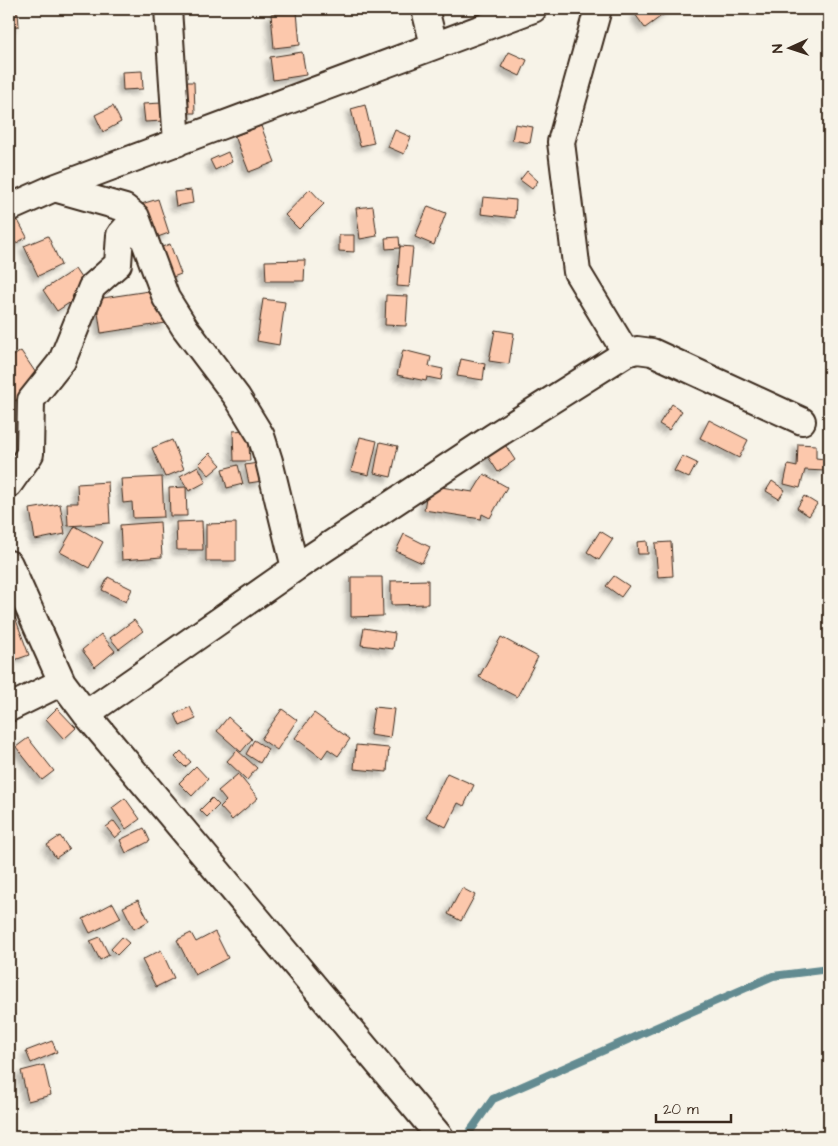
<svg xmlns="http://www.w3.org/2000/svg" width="838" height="1146" viewBox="0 0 838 1146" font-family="'Architects Daughter',sans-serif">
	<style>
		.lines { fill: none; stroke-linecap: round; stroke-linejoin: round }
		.stream { stroke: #648b91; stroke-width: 8 }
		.building { fill: #fcc8ac; stroke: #3b2a1e; filter: url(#shadow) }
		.minor-casing { stroke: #3b2a1e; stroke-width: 30 }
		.minor { stroke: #f7f3e8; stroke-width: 26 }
	</style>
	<defs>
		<filter id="shadow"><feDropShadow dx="-4.5" dy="4.5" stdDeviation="2.5" flood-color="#0004"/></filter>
	</defs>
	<rect width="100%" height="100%" fill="#f7f3e8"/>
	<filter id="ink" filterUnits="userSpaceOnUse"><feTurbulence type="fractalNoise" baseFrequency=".02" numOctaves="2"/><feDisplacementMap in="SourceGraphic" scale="10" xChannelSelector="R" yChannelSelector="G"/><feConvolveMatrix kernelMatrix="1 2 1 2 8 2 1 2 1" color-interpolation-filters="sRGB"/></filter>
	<g filter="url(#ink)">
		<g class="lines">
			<!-- stream -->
			<path class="stream" d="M466 1137 493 1099 773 976 829 969"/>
		</g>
		<!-- building -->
		<path class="building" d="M642 9H671L645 28 635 14Z
			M297 12 300 45 274 48 271 14Z
			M9 13H18L19 26 9 27Z
			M302 52 306 75 273 80 270 57Z
			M509 52 527 60 520 76 501 67Z
			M142 71 143 89 123 90 122 72Z
			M176 82H194L195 113H177Z
			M162 103 163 121 145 122 143 104Z
			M365 105 374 143 360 146 351 109Z
			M113 106 121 122 103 132 95 115Z
			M515 124 533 127 530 143 512 140Z
			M261 126 275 162 249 172 235 136Z
			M395 130 411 137 404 154 388 147Z
			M228 152 232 162 215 170 210 160Z
			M527 171 538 181 532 189 520 180Z
			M310 189 324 204 299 229 285 215Z
			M191 190 193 203 176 206 174 192Z
			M483 197 516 200 515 218 481 214Z
			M158 199 169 233 149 240 138 205Z
			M373 206 377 236 360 239 356 208Z
			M428 206 446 213 434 245 415 237Z
			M14 213 27 237 13 245 9 238V216Z
			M339 235H354V252L339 251Z
			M48 236 61 265 38 276 24 246Z
			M399 237 400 248 386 249 385 238Z
			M170 244 181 274 162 281 151 251Z
			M400 246 413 247 409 287 397 286Z
			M305 260 304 281H266L265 261Z
			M75 269 89 290 57 311 43 290Z
			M162 289 166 323 101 333 96 299Z
			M386 295 408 296 406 326 385 325Z
			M263 299 285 302 279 345 257 341Z
			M495 330 514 333 509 364 489 361Z
			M403 350 431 357 429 366 443 369 441 380 427 377 426 381 397 375Z
			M21 351 42 382 10 404 9 359Z
			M461 359 485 364 483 380 457 376Z
			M672 404 682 411 669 430 659 424Z
			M709 420 748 440 739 458 700 438Z
			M248 430 250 461H234L233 431Z
			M360 437 377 441 369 475 351 471Z
			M172 440 184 469 165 477 152 448Z
			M502 440 515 460 498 472 485 452Z
			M380 442 398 446 391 477 374 473Z
			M798 444 816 445V458L824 459V471L805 470 800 488 784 484 788 465 797 467Z
			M210 453 221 465 209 475 199 464Z
			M682 456 697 463 689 478 674 471Z
			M258 463 262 481 249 483 245 465Z
			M238 465 243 484 227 488 222 469Z
			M198 466 206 482 189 491 180 476Z
			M484 474 507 487 490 518 482 514 481 519 424 510 428 485 473 492Z
			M162 477 164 517 133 518 132 502 123 503 121 479Z
			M772 481 785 490 779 499 766 491Z
			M108 482 110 523 68 526 67 503H78L77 484Z
			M186 487 187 516H170L169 488Z
			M804 496 817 504 809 516 797 508Z
			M60 504 65 534 35 540 30 509Z
			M202 521 203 550H177L176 522Z
			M160 522 162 557 122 560 120 525Z
			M236 523V561H206V524Z
			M75 526 103 542 89 568 60 552Z
			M600 531 613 539 599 560 587 552Z
			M404 534 430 547 422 563 396 551Z
			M647 541 648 554H638L637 542Z
			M671 542 673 576 658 577 655 543Z
			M614 576 629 586 621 597 606 586Z
			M108 577 132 589 126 602 102 590Z
			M351 577H382L383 616 351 617Z
			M428 580V604L391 605V581Z
			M9 601 29 655 9 662Z
			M134 620 143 631 119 649 110 638Z
			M364 628 395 633 393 649 361 645Z
			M101 634 115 651 95 667 82 650Z
			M501 637 538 657 517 697 479 677Z
			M190 707 196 719 180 726 175 714Z
			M374 707 394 709 390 738 370 735Z
			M57 708 76 728 64 739 46 719Z
			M282 709 297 720 277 750 261 739Z
			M314 713 350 739 338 756 328 749 322 758 295 738Z
			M228 717 252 739 241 752 217 731Z
			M28 738 54 771 42 780 16 747Z
			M254 740 268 749 260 763 246 754Z
			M356 745 389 748 387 772 354 769Z
			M237 750 257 768 247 780 227 761Z
			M181 751 191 762 185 767 175 757Z
			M196 766 208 779 192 796 179 783Z
			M447 773 474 785 464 806 458 803 446 827 426 817Z
			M238 774 258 798 232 820 220 807 226 801 218 791Z
			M125 798 140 819 126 829 112 808Z
			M212 798 219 805 207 817 200 810Z
			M114 821 122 832 115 838 106 827Z
			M144 828 150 841 126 853 120 840Z
			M60 836 69 849 56 858 47 845Z
			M462 888 475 895 461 921 448 914Z
			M138 900 149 921 134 929 123 907Z
			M113 903 121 918 90 933 83 919Z
			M215 932 228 958 195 975 177 940 191 933 196 942Z
			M100 937 109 955 100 960 90 941Z
			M122 937 129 943 117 955 111 949Z
			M161 950 174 978 156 987 142 960Z
			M52 1041 57 1052 31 1063 26 1051Z
			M44 1065 51 1095 28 1101 21 1071Z
			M59 1129 61 1137H34V1134Z
			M793 1131 797 1137H781Z"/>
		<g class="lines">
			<!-- minor casing -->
			<g class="minor-casing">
				<path id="minor" d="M168 9 177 143
					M425 9 434 45
					M598 9 561 142 577 272 626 353
					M54 188 125 208 136 217 166 298 185 328 237 397 261 436 269 461 295 568
					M9 208 54 188 533 9
					M9 484 30 454 31 400 62 361 92 287 118 264 120 235 136 217
					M9 564 62 682 86 714 440 1137
					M9 708 62 682
					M86 714 295 568 493 437 626 353 637 350 652 352 802 421"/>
			</g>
			<!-- minor -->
			<use href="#minor" class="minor"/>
		</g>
	</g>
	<!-- margin -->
	<rect width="838" height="1146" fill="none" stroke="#f7f3e8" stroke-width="30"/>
	<rect x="15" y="15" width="808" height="1116" fill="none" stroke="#3b2a1e" stroke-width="2" filter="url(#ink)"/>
	<!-- north arrow -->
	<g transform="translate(790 48) rotate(267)" stroke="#f7f3e8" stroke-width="4" paint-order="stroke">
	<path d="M0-4L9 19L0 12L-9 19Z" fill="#3b2a1e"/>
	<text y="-8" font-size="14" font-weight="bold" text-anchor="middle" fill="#3b2a1e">N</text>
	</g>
	<!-- scale -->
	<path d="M656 1114v8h75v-8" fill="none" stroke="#3b2a1e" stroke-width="2.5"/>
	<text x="663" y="1114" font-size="15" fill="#3b2a1e" stroke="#f7f3e8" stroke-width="4" paint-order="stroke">20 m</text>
</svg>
